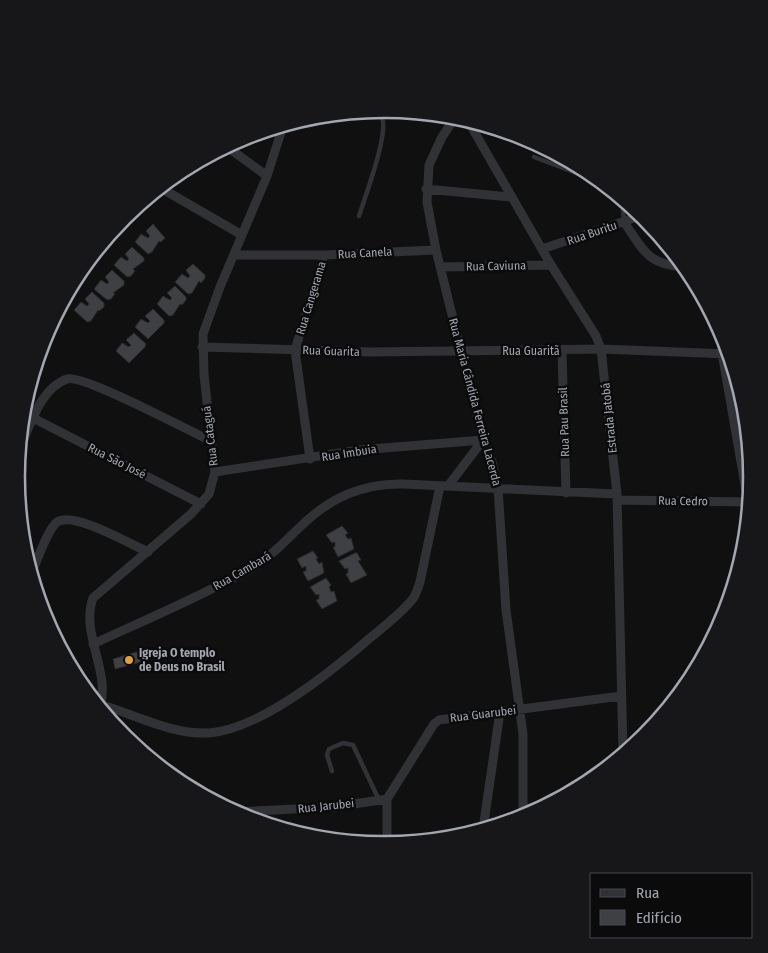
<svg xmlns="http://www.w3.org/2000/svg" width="768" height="953" viewBox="0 0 768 953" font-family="'Fira Sans Condensed',sans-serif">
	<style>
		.building { fill: #3f4044; stroke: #2a2a2d }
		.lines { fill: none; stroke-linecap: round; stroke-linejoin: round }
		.service { stroke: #313236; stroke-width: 4.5 }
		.minor { stroke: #313236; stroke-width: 9 }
		.poi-dot { fill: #dfa23a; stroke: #0b0b0c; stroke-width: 2 }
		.labels { text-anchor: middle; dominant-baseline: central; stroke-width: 5; stroke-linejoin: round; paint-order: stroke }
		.street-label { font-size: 12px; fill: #a2a7b0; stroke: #0b0b0c }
		.poi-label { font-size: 12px; font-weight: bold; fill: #a2a7b0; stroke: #0b0b0c; text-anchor: start }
		.rim { fill: none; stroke: #a2a7b0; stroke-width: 2.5 }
	</style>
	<rect width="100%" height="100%" fill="#101011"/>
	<!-- building -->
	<path class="building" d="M153 224 165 238 161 242 159 241 152 252 148 254 135 242 141 234 148 238 150 236 146 231Z
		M132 247 144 258V261L133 269 135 271 131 276 127 277 114 265 121 257 127 261 129 259 125 254Z
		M193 264 205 275V278L201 283 199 281 192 293 188 294 175 282 182 274 188 278 190 276 186 270Z
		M112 270 124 281V285L113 293 115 294 111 299 107 300 94 289 101 280 107 284 109 282 105 277Z
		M175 286 186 297V300L182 305 180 304 173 315 169 316 157 304 163 296 170 300 172 298 167 293Z
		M92 292 104 303V307L99 311 98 310 91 321 87 322 74 310 81 302 87 306 89 304 85 299Z
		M153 309 164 320V323L148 339 135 327 141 319 148 323 150 321 145 316Z
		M134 333 146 344 145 347 129 363 116 351 122 343 129 347 131 345 126 340Z
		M342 526 348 533 345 535 348 539 351 538 354 549 338 557 333 547H335V542L332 543 326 535Z
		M313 551 318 558 316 559 319 564 322 562 324 573 308 581 303 572 306 571V566L302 568 297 559Z
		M355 553H357L361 560 358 561 367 575 351 583 346 574 348 573V568L345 569 339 561Z
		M326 578 331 585 329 587 331 592 334 591 337 601 322 609 316 600 319 599V594L316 595 310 587Z
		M143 650 145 661 115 669 113 659Z"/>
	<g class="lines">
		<!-- service -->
		<path class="service" d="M534 157 603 183
			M622 198 624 221
			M359 216C365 197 389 133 382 118L362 111
			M332 771 327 755 329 749 343 743 353 745 379 800"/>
		<!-- minor -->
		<path class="minor" d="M456 116 442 137 429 165 427 202 436 250 461 351 483 440 492 462 498 488 506 610 523 734V817
			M467 119 551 265 596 336 601 349 617 494 623 753
			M226 146 267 176
			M159 187 242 235
			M426 189 511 197
			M624 222C644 251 648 265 685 267
			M542 249 643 215
			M235 255H324L436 250
			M440 267 551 265
			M723 334 722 353 748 502V519
			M202 347 371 352 601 349 729 354
			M562 351 566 493
			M33 418 201 504
			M19 451C29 428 40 388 67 379 83 374 189 431 211 441
			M310 459 295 350 324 255
			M215 472 359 450 483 440
			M448 486 483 440
			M617 500 748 502 750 498
			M31 574C37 562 47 530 57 522 74 511 130 544 148 552
			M93 644C145 620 198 598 248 570 270 558 283 543 301 526 330 498 362 483 403 484L617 494
			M96 703C132 713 171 735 209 733 260 729 332 671 370 638 385 626 400 614 412 600 416 595 418 588 420 582L440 486
			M100 707C111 671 80 634 93 598L191 514 209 494 215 472 204 375 203 334 220 287 267 176 283 126
			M387 799 434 724 439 720 621 696
			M387 799V844
			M235 812 334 807 387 799
			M483 829 500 712"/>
	</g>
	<!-- markers -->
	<circle class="poi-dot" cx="129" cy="660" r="5"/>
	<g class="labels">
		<!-- street labels -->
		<g class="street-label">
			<text transform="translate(592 233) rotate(-19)">Rua Buritu</text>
			<text transform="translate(365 253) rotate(-3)">Rua Canela</text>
			<text transform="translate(496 266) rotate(-1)">Rua Caviuna</text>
			<text transform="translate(311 298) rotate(-73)">Rua Cangerama</text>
			<text transform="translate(331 351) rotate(2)">Rua Guarita</text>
			<text x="531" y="351">Rua Guaritã</text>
			<text transform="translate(475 402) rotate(75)">Rua Maria Cândida Ferreira Lacerda</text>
			<text transform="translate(609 418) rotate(-96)">Estrada Jatobá</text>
			<text transform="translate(564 422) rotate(-92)">Rua Pau Brasil</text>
			<text transform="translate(210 436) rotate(-97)">Rua Cataguá</text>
			<text transform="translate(349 453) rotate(-9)">Rua Imbuia</text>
			<text transform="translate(117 461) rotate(27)">Rua São José</text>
			<text transform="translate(683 501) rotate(1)">Rua Cedro</text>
			<text transform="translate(242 571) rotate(-30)">Rua Cambará</text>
			<text transform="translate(483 714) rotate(-7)">Rua Guarubei</text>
			<text transform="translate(326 806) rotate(-6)">Rua Jarubei</text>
		</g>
		<!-- poi labels -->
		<g class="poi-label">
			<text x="139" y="653">Igreja O templo<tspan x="139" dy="14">de Deus no Brasil</tspan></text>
		</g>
	</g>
	<!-- crop -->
	<path d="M0 0H768V953H0ZM25 477a359 359 0 1 1 718 0a359 359 0 1 1-718 0Z" fill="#171719" fill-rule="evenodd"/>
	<path class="rim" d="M25 477a359 359 0 1 1 718 0a359 359 0 1 1-718 0Z"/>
	<!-- legend -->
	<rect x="590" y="873" width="162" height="65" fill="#0b0b0c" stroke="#47494e"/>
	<rect x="600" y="889" width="25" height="8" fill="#313236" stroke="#47494e"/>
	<text x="636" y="898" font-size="15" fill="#a2a7b0">Rua</text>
	<rect x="600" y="910" width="25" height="15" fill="#3f4044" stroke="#47494e"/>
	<text x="636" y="923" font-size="15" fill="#a2a7b0">Edifício</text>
</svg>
